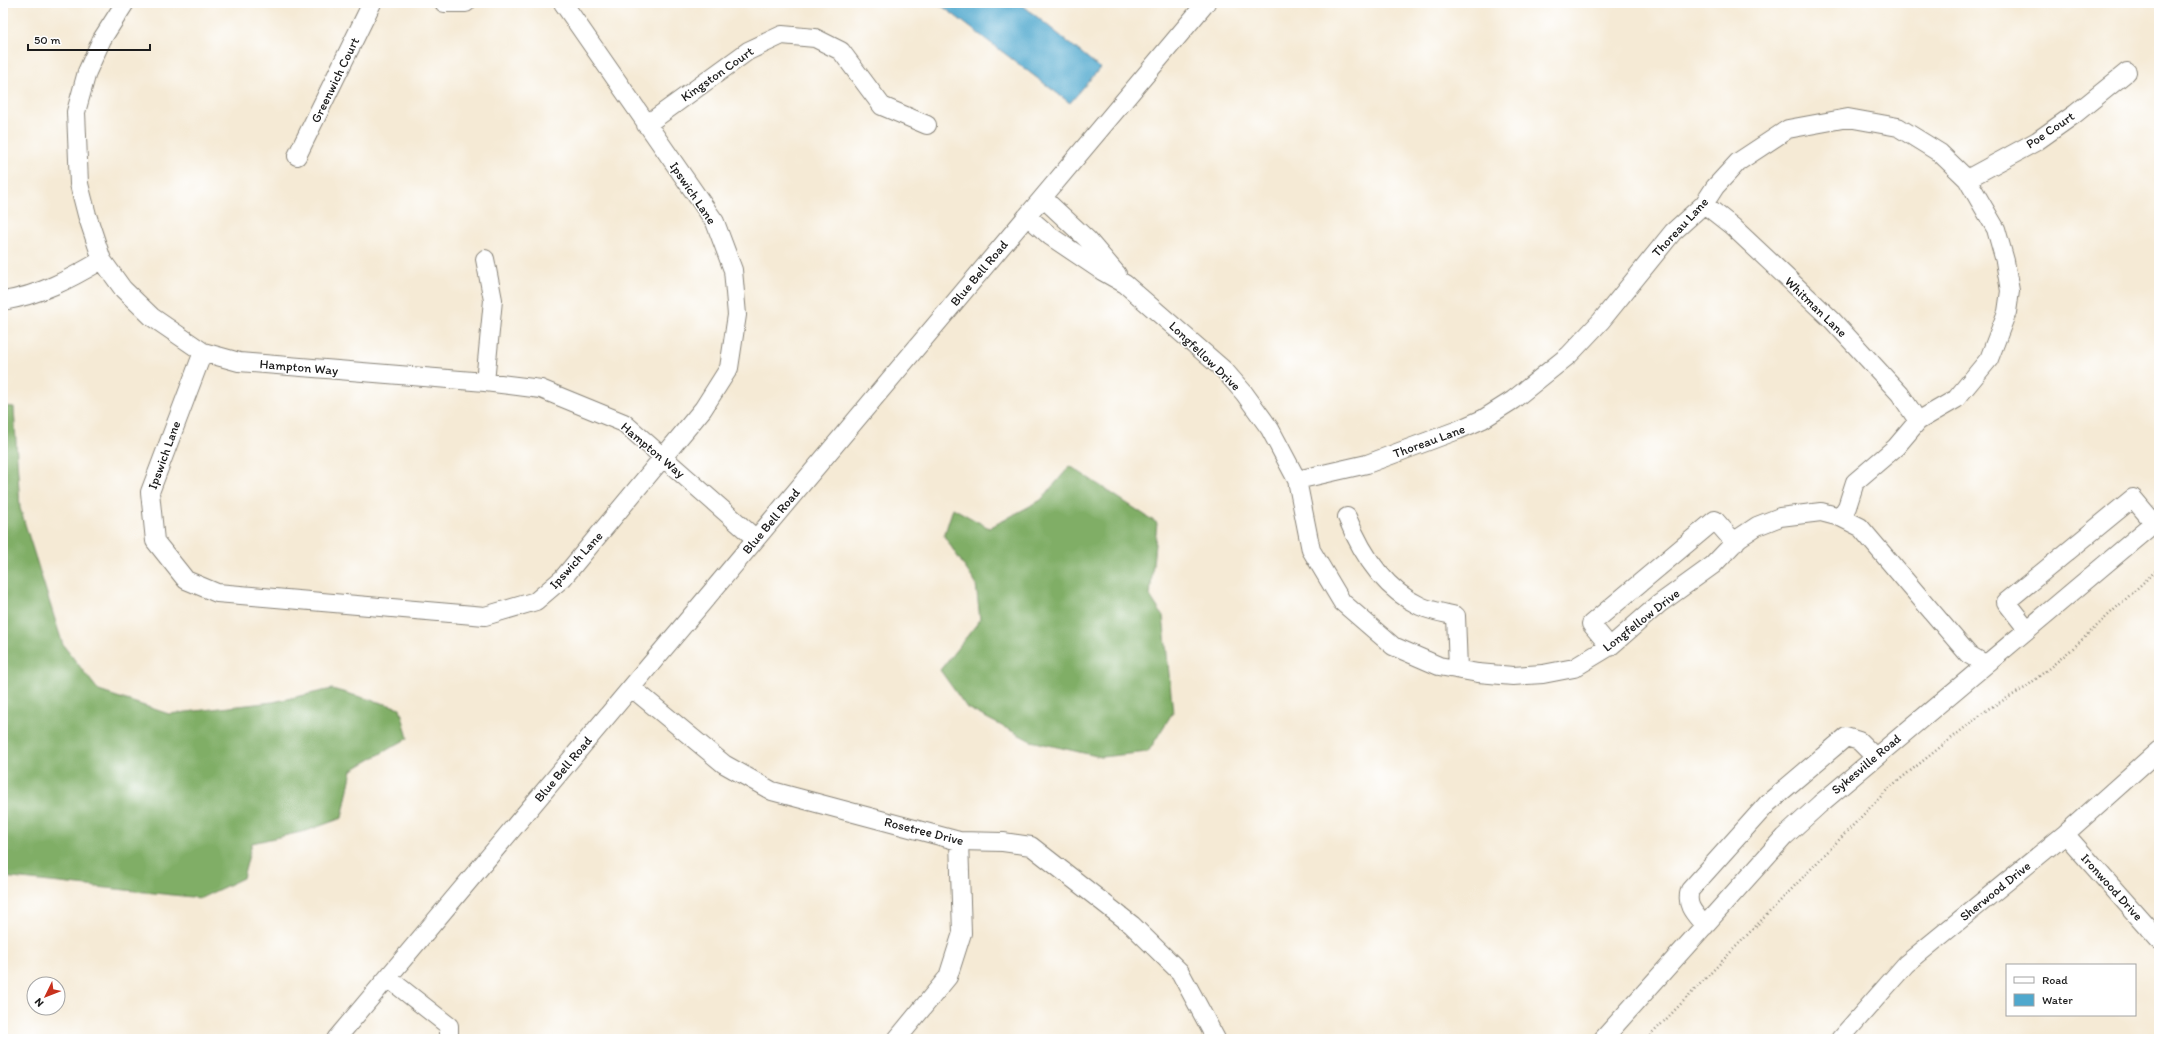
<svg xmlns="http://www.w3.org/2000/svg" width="2162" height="1042" viewBox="0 0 2162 1042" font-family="Itim,sans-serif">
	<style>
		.forest { fill: #80ae66; stroke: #4e6541 }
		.water { fill: #50a8cd; stroke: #366274 }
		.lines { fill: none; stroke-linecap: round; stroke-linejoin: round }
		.minor-casing { stroke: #888378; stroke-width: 20 }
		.path { stroke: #888378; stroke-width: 2.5; stroke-dasharray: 1 3; stroke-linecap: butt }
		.minor { stroke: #fff; stroke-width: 18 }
		.labels { text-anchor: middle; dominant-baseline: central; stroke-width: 3; stroke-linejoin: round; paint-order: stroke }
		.street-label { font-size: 13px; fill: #1c1c1c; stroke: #fff }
	</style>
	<rect width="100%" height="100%" fill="#fff"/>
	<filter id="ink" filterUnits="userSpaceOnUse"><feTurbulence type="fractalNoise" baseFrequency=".025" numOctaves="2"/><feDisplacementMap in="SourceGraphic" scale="8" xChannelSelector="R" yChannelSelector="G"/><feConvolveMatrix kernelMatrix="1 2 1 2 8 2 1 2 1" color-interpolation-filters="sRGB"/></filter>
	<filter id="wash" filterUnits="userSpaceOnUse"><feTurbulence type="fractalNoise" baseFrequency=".012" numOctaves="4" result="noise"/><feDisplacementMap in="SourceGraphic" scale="16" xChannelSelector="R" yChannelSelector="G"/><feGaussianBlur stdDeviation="0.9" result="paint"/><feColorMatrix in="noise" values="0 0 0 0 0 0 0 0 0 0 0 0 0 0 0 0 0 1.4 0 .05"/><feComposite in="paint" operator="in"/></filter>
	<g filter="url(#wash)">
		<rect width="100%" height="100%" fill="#f5ead5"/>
		<!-- forest -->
		<path class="forest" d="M3 406 14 407 20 508 63 645 99 691 169 714 273 702 332 689 400 708 408 738 352 770 342 818 306 831 252 843 243 878 201 898 3 877Z
			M1070 466 1157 523 1150 596 1163 616 1173 712 1148 752 1101 757 1031 741 967 708 940 670 980 620 976 584 944 536 953 508 989 528 1041 500Z"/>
		<!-- water -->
		<path class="water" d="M938 3H1020L1100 68 1070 103Z"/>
	</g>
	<g filter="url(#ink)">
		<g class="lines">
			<!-- minor casing -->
			<g class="minor-casing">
				<path id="minor" d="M125 3 102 39 87 72 76 112 79 184 87 215 102 260 123 289 152 317 203 352 239 362 485 382 541 389 624 423 756 539
					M444 3H466
					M646 125 748 51 782 35 815 38 841 51 882 106 927 125
					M297 156 372 3
					M1967 179 2037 141 2075 114 2127 72
					M1043 198 1088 240 1117 274
					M1704 204 1732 226 1832 320 1900 394 1918 421
					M1027 216 1050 236 1102 271 1125 284 1224 370 1244 393 1270 429 1297 480 1311 550 1342 602 1393 646 1439 666 1478 673 1513 676 1543 674 1574 668 1612 645 1659 604 1713 565 1739 538 1757 526 1780 517 1821 512 1840 517 1860 527 1968 654 1985 664
					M3 301C40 295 70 279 102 260
					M203 352 150 492 155 541 186 580 217 593 485 616 536 601 563 578 703 409 729 368 737 315 733 270 715 222 563 3
					M485 382 493 300 485 259
					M1297 480 1367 464 1458 430 1483 419 1513 400 1569 355 1601 321 1673 232 1704 204 1715 187 1738 162 1788 129 1848 118 1898 127 1940 153 1967 179 1996 229 2005 261 2010 291 2007 312 1989 359 1956 399 1918 421 1896 447 1855 482 1847 507 1840 517
					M1347 517C1361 552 1384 589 1420 606 1431 611 1444 613 1456 616L1458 669
					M2027 629 2006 602 2133 498 2154 523
					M1610 647 1591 624 1715 520 1735 543
					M632 688 724 764 772 791 959 841 1003 842 1031 846 1132 925 1180 972 1216 1039
					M2065 834 2159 940
					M1705 926C1695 914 1685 906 1690 890L1768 803 1846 737 1859 741 1874 756
					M388 978 449 1026V1039
					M336 1039 1206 3
					M897 1039 948 977 962 933 959 841
					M1603 1039 1784 837 1820 804 2159 519
					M1840 1039 1906 964 2065 834 2159 750"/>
			</g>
			<!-- path -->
			<path class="path" d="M1647 1039 1889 788 1988 709 2025 688 2071 650 2159 568"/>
			<!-- minor -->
			<use href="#minor" class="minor"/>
		</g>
	</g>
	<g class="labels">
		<!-- street labels -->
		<g class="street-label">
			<text transform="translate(717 74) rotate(-35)">Kingston Court</text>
			<text transform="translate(335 80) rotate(-64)">Greenwich Court</text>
			<text transform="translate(2050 130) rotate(-34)">Poe Court</text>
			<text transform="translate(693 193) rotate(56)">Ipswich Lane</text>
			<text transform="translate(1680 227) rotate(-47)">Thoreau Lane</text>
			<text transform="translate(979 273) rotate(-50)">Blue Bell Road</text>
			<text transform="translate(1816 307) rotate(44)">Whitman Lane</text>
			<text transform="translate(1205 356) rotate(44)">Longfellow Drive</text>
			<text transform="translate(299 367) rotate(5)">Hampton Way</text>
			<text transform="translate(1429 441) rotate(-20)">Thoreau Lane</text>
			<text transform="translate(653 450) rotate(40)">Hampton Way</text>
			<text transform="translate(164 455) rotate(-70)">Ipswich Lane</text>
			<text transform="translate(771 521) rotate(-50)">Blue Bell Road</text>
			<text transform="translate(576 560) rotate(-48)">Ipswich Lane</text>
			<text transform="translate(1641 620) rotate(-38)">Longfellow Drive</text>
			<text transform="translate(1866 764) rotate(-40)">Sykesville Road</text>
			<text transform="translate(563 769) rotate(-50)">Blue Bell Road</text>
			<text transform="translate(924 831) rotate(14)">Rosetree Drive</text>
			<text transform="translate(2112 887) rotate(48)">Ironwood Drive</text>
			<text transform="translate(1995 891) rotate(-39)">Sherwood Drive</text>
		</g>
	</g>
	<!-- margin -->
	<rect width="2162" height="1042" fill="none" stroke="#fff" stroke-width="16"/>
	<!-- legend -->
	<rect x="2006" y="964" width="130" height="52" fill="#ffffff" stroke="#a4a4a4"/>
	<rect x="2014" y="977" width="20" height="6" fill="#ffffff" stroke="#a4a4a4"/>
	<text x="2042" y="984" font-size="12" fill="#1c1c1c">Road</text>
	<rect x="2014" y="994" width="20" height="12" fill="#50a8cd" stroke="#a4a4a4"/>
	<text x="2042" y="1004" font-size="12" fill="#1c1c1c">Water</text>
	<!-- north arrow -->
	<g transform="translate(46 996) rotate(227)"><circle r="19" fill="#ffffff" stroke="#a4a4a4"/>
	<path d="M0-3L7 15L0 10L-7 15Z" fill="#c8321e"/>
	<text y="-6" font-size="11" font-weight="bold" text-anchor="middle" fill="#1c1c1c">N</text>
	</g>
	<!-- scale -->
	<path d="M28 44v6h122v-6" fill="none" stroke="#1c1c1c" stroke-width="2"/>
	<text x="34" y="44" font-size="12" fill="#1c1c1c" stroke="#ffffff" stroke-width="3" paint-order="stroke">50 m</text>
</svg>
